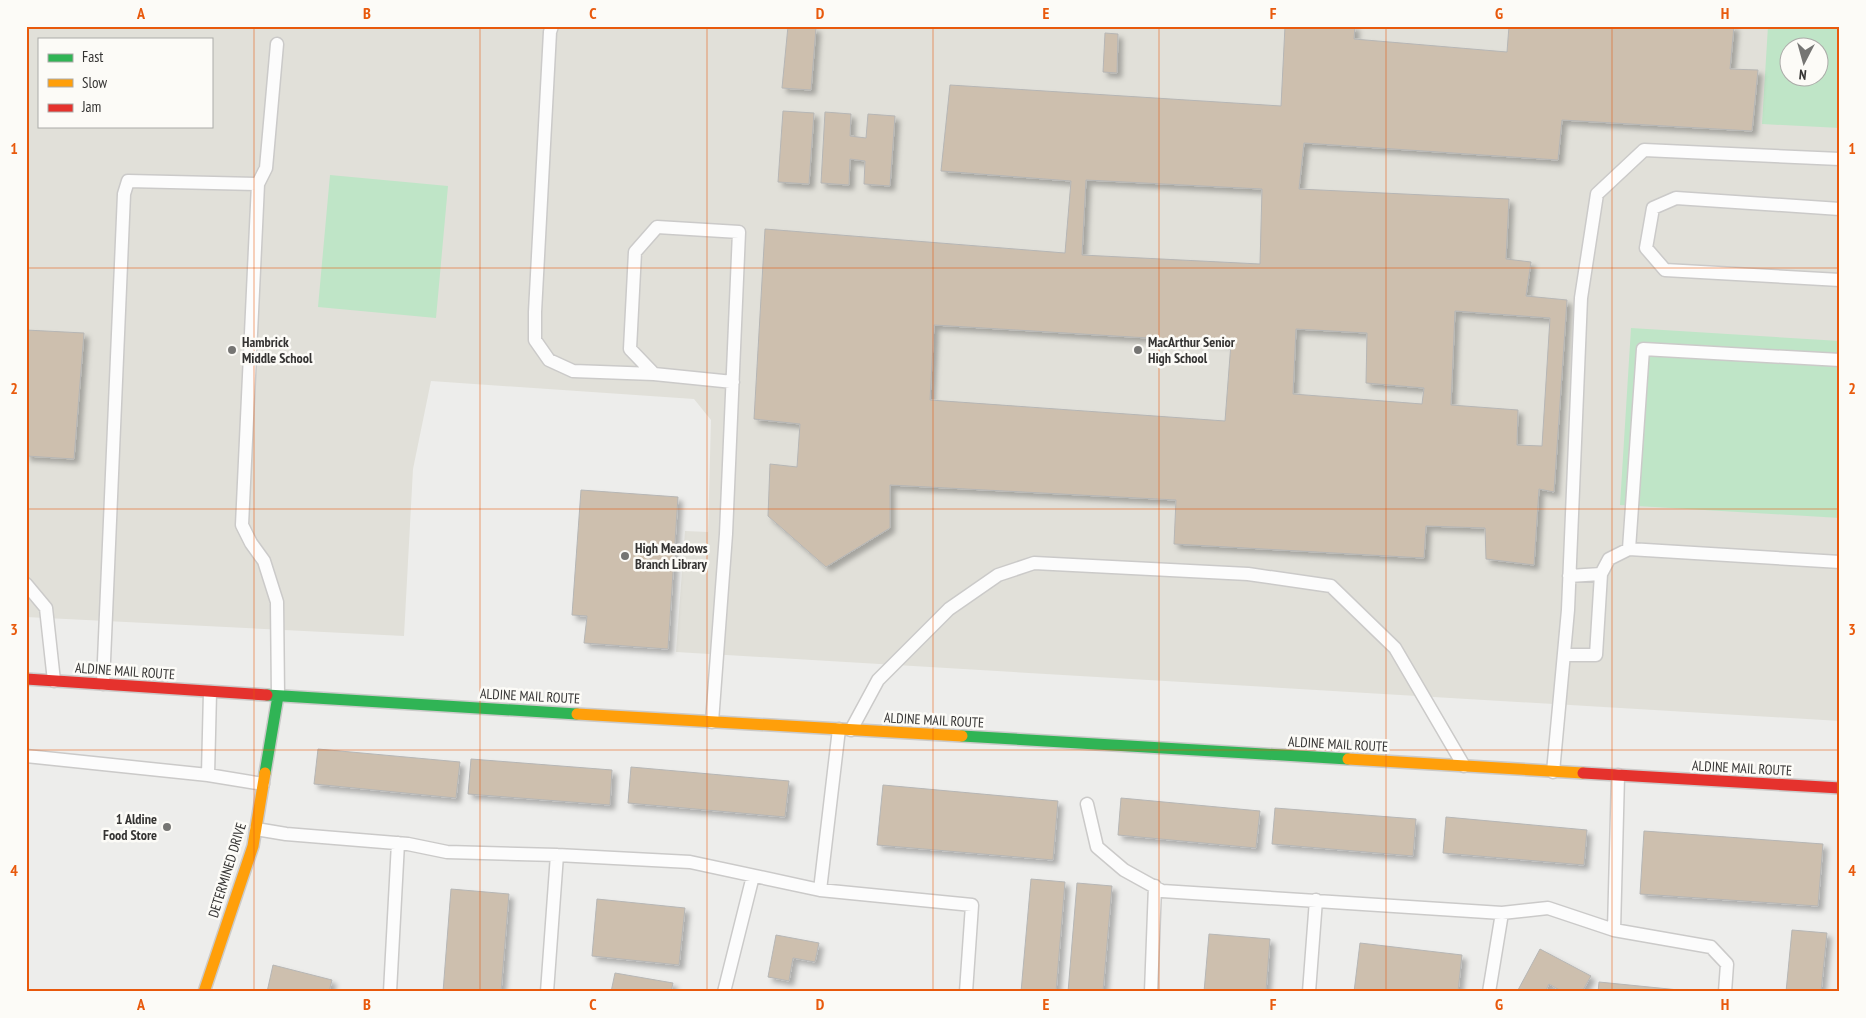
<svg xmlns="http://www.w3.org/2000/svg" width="1866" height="1018" viewBox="0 0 1866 1018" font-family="'PT Sans Narrow',sans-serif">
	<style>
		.built { fill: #e1e0d9; fill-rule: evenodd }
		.green { fill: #bfe5c7; fill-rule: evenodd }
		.building { fill: #cdbfae; stroke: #b6b6b5; fill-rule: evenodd; filter: url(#shadow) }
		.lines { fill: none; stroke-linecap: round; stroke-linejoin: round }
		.lane-casing { stroke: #cbcac9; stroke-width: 15 }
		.fast-casing { stroke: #cbcac9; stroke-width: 14 }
		.slow-casing { stroke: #cbcac9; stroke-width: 14 }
		.jam-casing { stroke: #cbcac9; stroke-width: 14 }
		.lane { stroke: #fcfcfc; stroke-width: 12 }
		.fast { stroke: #30b455; stroke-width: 11 }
		.slow { stroke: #ff9f0a; stroke-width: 11 }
		.jam { stroke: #e5322d; stroke-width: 11 }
		.grid { fill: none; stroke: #e8590c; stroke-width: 1; stroke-opacity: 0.55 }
		.poi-dot { fill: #757573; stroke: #fcfbf7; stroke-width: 2 }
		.labels { text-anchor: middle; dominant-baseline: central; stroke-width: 5; stroke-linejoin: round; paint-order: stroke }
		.poi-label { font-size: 14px; font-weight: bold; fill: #353433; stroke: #fcfbf7; text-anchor: start }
		.street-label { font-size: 14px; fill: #353433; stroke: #fcfbf7 }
		.neatline { fill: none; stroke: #e8590c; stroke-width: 2 }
		.grid-label { font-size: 16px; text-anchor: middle; font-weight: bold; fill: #e8590c }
	</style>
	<defs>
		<filter id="shadow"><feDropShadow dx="4.5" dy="4.5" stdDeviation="2.5" flood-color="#0004"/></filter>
	</defs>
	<rect width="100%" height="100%" fill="#ededeb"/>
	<!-- built -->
	<path class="built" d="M26 26H1840V721L676 652 685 531 708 532 711 420 694 399 431 381 413 469 404 636 26 617ZM39 39H211V126H39ZM1788 48H1818V78H1788Z"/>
	<!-- green -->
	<path class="green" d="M1768 26H1840V128L1762 124ZM1788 48H1818V78H1788Z
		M330 175 448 186 436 318 318 307Z
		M1631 328 1840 341V518L1620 505Z"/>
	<!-- building -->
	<path class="building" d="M788 26 816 28 811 90 782 88Z
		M1285 26H1355L1354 39 1507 52 1509 26H1734L1730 69 1758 70 1752 131 1562 120 1558 160 1304 143 1299 189 1509 199 1506 259 1531 262 1526 296 1567 300 1554 492 1539 489 1534 565 1486 559 1485 528 1426 526 1424 558 1174 544 1176 500 890 485V528L826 567 768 516 770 464 797 467 800 424 754 419 765 229 1065 253 1071 181 941 171 950 85 1281 106ZM1086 180 1262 189 1260 264 1082 255ZM1455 311 1550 318 1542 446 1517 445 1518 410 1451 405ZM934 325 1231 343 1225 421 930 400ZM1296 329 1367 333 1366 383 1424 388 1422 404 1293 394Z
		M1105 33 1118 34 1117 73 1103 72Z
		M783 111 814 113 809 184 778 182Z
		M825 112 851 114 850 136 866 138 868 114 895 116 890 186 864 184 865 161 850 159 849 185 821 183Z
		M26 330 84 333 74 459 26 456Z
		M581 490 678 497 668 649 584 643 587 616 572 615Z
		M318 749 460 762 456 798 314 784Z
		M471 759 612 770 610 805 468 794Z
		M631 767 789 781 785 817 628 803Z
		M883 785 1058 801 1053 860 877 845Z
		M1121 798 1260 811 1256 848 1118 835Z
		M1275 808 1416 819 1413 856 1272 844Z
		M1446 817 1587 830 1584 865 1443 853Z
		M1644 831 1823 844 1818 906 1640 894Z
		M1031 879 1065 882 1056 992H1021Z
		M1077 883 1112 886 1103 992H1068Z
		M451 889 509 894 501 992H443Z
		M597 899 685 908 679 965 592 956Z
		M1792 930 1827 933 1821 992H1786Z
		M1209 934 1270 939 1266 992H1204Z
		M776 935 819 943 815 962 793 958 789 981 768 977Z
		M1360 943 1462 955 1458 992H1354Z
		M1540 949 1591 976 1582 992H1563L1549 984 1545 992 1518 990Z
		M273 965 332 980 329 992H267Z
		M615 973 673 983 671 992H611Z
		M1599 982 1689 991V992H1598Z"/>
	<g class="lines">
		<!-- lane casing -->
		<g class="lane-casing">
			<path id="lane" d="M552 26 550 32 535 312V340L549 360 573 371 654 374
				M277 44 266 168 258 184 242 525 251 543 264 561 277 602 278 696
				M1840 209 1676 198 1653 208 1646 248 1665 270 1840 280
				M1840 360 1643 349 1629 549 1840 562
				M1569 576 1601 574 1609 559 1629 549
				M26 584 46 608 54 681
				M1564 655H1596L1601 574
				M103 684 124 194 128 181 258 184
				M712 722 726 534 739 232 657 227 635 252 630 349 654 374 733 382
				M851 730 878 680 949 609 998 575 1034 563 1248 574 1331 586 1395 648 1464 766
				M26 756 208 775 263 784
				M1553 772 1568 610 1581 298 1597 194 1644 150 1840 159
				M208 775 210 692
				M1618 775 1614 930 1711 947 1727 964 1725 992
				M1087 804 1097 847 1124 870 1162 891 1502 913
				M256 829 286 834 408 844 447 852 557 855 690 862 820 890 972 905 966 992
				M820 890 839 729
				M390 992 398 843
				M547 992 557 855
				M724 992 753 876
				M1151 992 1155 886
				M1309 992 1316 900
				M1489 992 1502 913 1548 908 1614 930"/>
		</g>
		<!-- fast casing -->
		<g class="fast-casing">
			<path id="fast" d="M267 695 577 714
				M962 736 1348 759
				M265 773 278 696"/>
		</g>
		<!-- slow casing -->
		<g class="slow-casing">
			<path id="slow" d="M577 714 962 736
				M1348 759 1583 773
				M204 992 253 846 265 773"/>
		</g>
		<!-- jam casing -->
		<g class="jam-casing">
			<path id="jam" d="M26 679 267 695
				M1583 773 1840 788"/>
		</g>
		<!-- lane -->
		<use href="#lane" class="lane"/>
		<!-- fast -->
		<use href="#fast" class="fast"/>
		<!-- slow -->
		<use href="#slow" class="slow"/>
		<!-- jam -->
		<use href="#jam" class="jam"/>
	</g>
	<!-- grid -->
	<path class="grid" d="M254 26V992M480 26V992M707 26V992M933 26V992M1159 26V992M1386 26V992M1612 26V992M26 268H1840M26 509H1840M26 750H1840"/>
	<!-- markers -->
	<g class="poi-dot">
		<circle cx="232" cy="350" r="5"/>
		<circle cx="1138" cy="350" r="5"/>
		<circle cx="625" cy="556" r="5"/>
		<circle cx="167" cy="827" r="5"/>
	</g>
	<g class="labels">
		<!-- poi labels -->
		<g class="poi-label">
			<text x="242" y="342">Hambrick<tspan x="242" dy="16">Middle School</tspan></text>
			<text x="1148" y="342">MacArthur Senior<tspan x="1148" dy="16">High School</tspan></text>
			<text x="635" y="548">High Meadows<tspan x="635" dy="16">Branch Library</tspan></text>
			<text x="157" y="819" text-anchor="end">1 Aldine<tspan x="157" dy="16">Food Store</tspan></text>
		</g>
		<!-- street labels -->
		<g class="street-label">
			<text transform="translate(125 671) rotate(4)">ALDINE MAIL ROUTE</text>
			<text transform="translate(530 696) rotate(3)">ALDINE MAIL ROUTE</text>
			<text transform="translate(934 720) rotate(3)">ALDINE MAIL ROUTE</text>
			<text transform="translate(1338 744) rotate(3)">ALDINE MAIL ROUTE</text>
			<text transform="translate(1742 768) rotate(3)">ALDINE MAIL ROUTE</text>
			<text transform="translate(227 870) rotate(-73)">DETERMINED DRIVE</text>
		</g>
	</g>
	<!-- border -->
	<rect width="1866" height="1018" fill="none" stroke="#fcfbf7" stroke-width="55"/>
	<!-- legend -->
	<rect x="38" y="38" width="175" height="90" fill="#fcfbf7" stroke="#acaba9"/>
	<rect x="48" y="54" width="25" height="8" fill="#30b455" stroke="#acaba9"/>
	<text x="82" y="62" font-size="15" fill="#353433">Fast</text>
	<rect x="48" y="79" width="25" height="8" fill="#ff9f0a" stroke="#acaba9"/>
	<text x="82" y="88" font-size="15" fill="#353433">Slow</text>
	<rect x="48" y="104" width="25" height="8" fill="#e5322d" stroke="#acaba9"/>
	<text x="82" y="112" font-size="15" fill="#353433">Jam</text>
	<!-- north arrow -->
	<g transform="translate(1804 62) rotate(186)"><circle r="24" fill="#fcfbf7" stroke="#acaba9"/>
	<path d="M0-4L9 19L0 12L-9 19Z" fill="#757573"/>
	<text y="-8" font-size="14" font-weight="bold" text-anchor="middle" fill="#353433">N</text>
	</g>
	<rect x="28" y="28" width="1810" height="962" class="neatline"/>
	<g class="grid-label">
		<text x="141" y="19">A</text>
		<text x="367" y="19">B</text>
		<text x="593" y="19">C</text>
		<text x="820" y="19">D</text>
		<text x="1046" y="19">E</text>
		<text x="1273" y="19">F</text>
		<text x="1499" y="19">G</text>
		<text x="1725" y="19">H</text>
		<text x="14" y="154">1</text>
		<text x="1852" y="154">1</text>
		<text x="14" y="394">2</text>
		<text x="1852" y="394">2</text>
		<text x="14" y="635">3</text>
		<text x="1852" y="635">3</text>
		<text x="14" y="876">4</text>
		<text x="1852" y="876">4</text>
		<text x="141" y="1010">A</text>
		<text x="367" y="1010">B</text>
		<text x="593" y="1010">C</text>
		<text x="820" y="1010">D</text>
		<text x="1046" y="1010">E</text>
		<text x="1273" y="1010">F</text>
		<text x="1499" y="1010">G</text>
		<text x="1725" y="1010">H</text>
	</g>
</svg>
